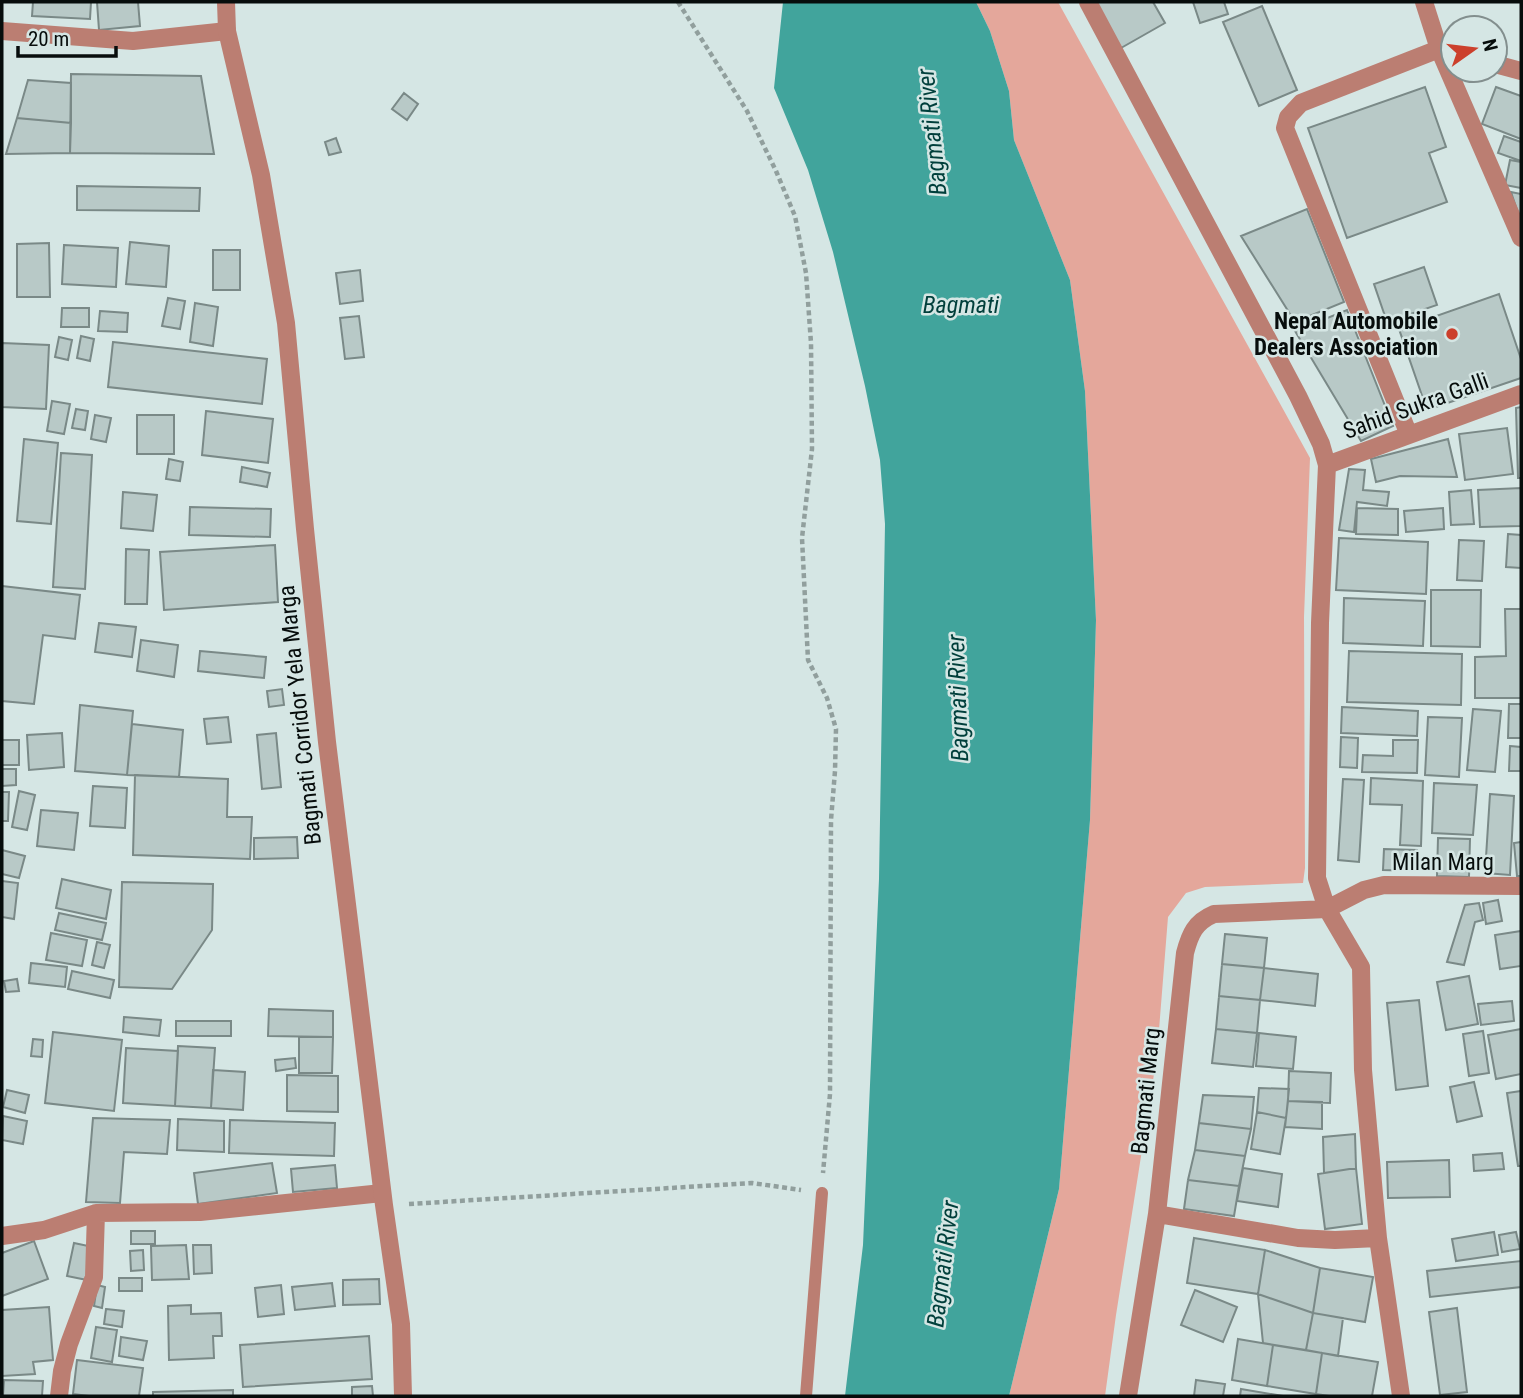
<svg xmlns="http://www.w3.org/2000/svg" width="1523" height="1398" viewBox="0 0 1523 1398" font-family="'Roboto Condensed',sans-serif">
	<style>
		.green { fill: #e4a79b }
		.water { fill: #41a49c }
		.building { fill: #b8c9c7; stroke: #7a8987; stroke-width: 2 }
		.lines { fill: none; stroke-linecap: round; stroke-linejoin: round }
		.path { stroke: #919f9d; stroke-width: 4.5; stroke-dasharray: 5 3.5; stroke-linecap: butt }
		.service { stroke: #bb7e72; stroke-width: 12 }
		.minor { stroke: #bb7e72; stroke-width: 18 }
		.tertiary { stroke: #bb7e72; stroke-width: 18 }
		.poi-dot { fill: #cc402c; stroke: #d5e6e4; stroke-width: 2.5 }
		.labels { text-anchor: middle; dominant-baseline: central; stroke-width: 5; stroke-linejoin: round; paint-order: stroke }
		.poi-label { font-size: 23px; font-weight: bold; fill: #070d0c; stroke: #d5e6e4; text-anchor: end }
		.street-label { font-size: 23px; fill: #070d0c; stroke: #d5e6e4 }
		.water-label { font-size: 24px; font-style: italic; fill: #003f3b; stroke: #d5e6e4 }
	</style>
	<rect width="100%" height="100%" fill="#d5e6e4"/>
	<!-- green -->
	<path class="green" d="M976 2H1058L1310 458 1304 617 1305 868 1303 883 1205 887 1186 893 1168 917 1157 1055 1116 1315 1105 1396H1009L1059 1189 1090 820 1096 620 1085 391 1070 280 1014 140 1009 91 990 31Z"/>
	<!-- water -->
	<path class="water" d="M783 2H976L990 31 1009 91 1014 140 1070 280 1085 391 1096 620 1090 820 1059 1189 1009 1396H845L863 1245 879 879 885 524 880 460 865 386 833 252 808 170 774 88Z"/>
	<!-- building -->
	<path class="building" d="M33 2H91L90 19 32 16Z
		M97 2H138L140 26 99 30Z
		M1094 2H1153L1165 23 1121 48Z
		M1193 2H1224L1228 14 1200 23Z
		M1262 6 1297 90 1259 106 1223 22Z
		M71 74 201 76 214 154 70 153Z
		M28 80 71 83V123L17 118Z
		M1425 87 1446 147 1429 153 1447 202 1347 238 1308 128Z
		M1496 87 1521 96V139L1482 124Z
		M404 93 418 104 407 120 392 109Z
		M17 118 71 123 70 153 6 154Z
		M1504 136 1521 142V161L1498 153Z
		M336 138 341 152 329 155 325 142Z
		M1510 160 1521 162V188L1505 185Z
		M77 186 200 188 199 211 77 210Z
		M1511 192 1521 194V222Z
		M1307 209 1344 302 1295 322 1241 236Z
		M130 242 169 246 166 287 126 284Z
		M49 243 50 297H17V244Z
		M64 245 118 248 116 287 62 284Z
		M213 250H240V290H213Z
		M1424 267 1437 305 1387 322 1374 284Z
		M360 270 363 301 340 304 336 273Z
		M1499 294 1521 359V378L1427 410 1399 329Z
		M168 298 185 301 180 329 162 326Z
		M195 303 218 307 213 346 190 342Z
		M62 308H89V327H61Z
		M1347 310 1393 426 1361 441 1295 331Z
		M100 311 128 313 127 332 98 331Z
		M359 316 364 357 345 359 340 318Z
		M81 336 94 339 90 361 77 358Z
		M59 337 72 340 68 360 55 357Z
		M113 342 267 359 262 404 108 387Z
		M2 343 49 345 46 409 2 407Z
		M52 401 70 404 64 434 47 431Z
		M1521 407V478H1518L1516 408Z
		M76 409 88 411 85 430 72 428Z
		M206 411 273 419 268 463 202 455Z
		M95 415 111 418 106 442 91 439Z
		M137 415H174V454H137Z
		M1507 428 1513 474 1465 480 1459 434Z
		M24 439 58 443 51 524 17 521Z
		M1448 439 1457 477 1400 476 1376 482 1371 459Z
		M61 453 92 455 85 589 53 587Z
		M169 459 183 462 180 481 166 479Z
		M242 467 270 473 267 487 240 482Z
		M1349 469 1365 470 1363 490 1389 492 1387 506 1357 502 1354 532 1339 530Z
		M1521 488V526L1480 527 1478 490Z
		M1471 490 1474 524 1451 525 1449 492Z
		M123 492 157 495 153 531 121 528Z
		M190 507 271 509 270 537 189 535Z
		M1357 508 1398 509V535L1356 534Z
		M1443 508 1444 529 1406 532 1404 511Z
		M1508 534 1521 535V568L1506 567Z
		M1339 538 1428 542 1426 594 1336 590Z
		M1459 540 1484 541 1482 581 1457 580Z
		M275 545 278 602 164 610 160 552Z
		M126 549 149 550 147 604H125Z
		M2 586 80 595 75 639 43 635 34 704 2 701Z
		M1431 590H1481L1480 647 1431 646Z
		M1344 598 1425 601 1423 646 1343 643Z
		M1505 609H1521V698H1475V657L1506 656Z
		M99 623 136 627 132 657 95 652Z
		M141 640 178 645 174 677 137 671Z
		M200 651 266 657 264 678 198 671Z
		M1349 651 1462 654 1461 705 1347 702Z
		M282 689 284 705 269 707 267 691Z
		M1509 704H1521V738H1508Z
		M80 705 133 711 127 775 75 771Z
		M1342 707 1418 711 1417 736 1341 733Z
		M1473 709 1501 711 1495 772 1467 770Z
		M228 717 231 742 207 744 204 719Z
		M1428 717 1462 718 1459 777 1425 775Z
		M132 724 183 730 179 777 127 775Z
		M62 733 64 767 29 770 27 735Z
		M276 733 281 787 262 789 257 735Z
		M1341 737 1358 738 1357 768 1340 767Z
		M2 740H19V765H2Z
		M1393 740H1418L1417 773 1362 772 1363 755 1393 756Z
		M1510 746 1521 747V771H1509Z
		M2 769H16V785L2 786Z
		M135 775 228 779 227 817H252L250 859 133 855Z
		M1371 778 1423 781 1421 846 1400 845 1402 805 1370 804Z
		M1343 779 1364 780 1359 862 1338 860Z
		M1434 783 1477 785 1473 835 1432 833Z
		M93 786 127 788 125 828 90 826Z
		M19 791 35 795 27 830 12 827Z
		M2 792H9L8 821H2Z
		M1490 794 1514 796 1510 875 1485 873Z
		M41 810 78 813 74 850 37 846Z
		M297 837 298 858 254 859V838Z
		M1438 838 1470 839 1469 877 1437 876Z
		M1521 842V876H1517L1514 843Z
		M1384 849 1417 850V871L1383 870Z
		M2 850 25 856 19 878 2 874Z
		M62 879 111 890 106 919 56 908Z
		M2 881 18 883 14 919 2 917Z
		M122 882 213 884 212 930 172 989 119 987Z
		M1498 900 1502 921 1486 924 1483 903Z
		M1479 903 1483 920 1475 922 1464 965 1447 962 1465 905Z
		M59 913 106 923 102 940 55 930Z
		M1521 931V966L1500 969 1495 935Z
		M51 933 87 940 82 966 46 960Z
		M1225 934 1267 938 1264 968 1222 964Z
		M97 942 110 945 104 968 92 965Z
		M31 963 67 967 65 987 29 983Z
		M1222 964 1264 968 1260 1000 1219 996Z
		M1264 968 1318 974 1315 1006 1260 1000Z
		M72 971 114 980 110 998 68 989Z
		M1469 976 1478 1024 1446 1030 1437 982Z
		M17 979 19 991 6 992 4 981Z
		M1219 996 1260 1000 1257 1033 1216 1029Z
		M1419 1000 1428 1086 1396 1090 1387 1003Z
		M1512 1001 1514 1021 1481 1025 1478 1004Z
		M269 1009 333 1011V1037L268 1036Z
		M124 1017 161 1020 159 1036 123 1032Z
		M176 1021H231V1036H176Z
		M1216 1029 1257 1033 1253 1067 1212 1063Z
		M1521 1029V1074L1496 1079 1488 1035Z
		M1483 1031 1489 1073 1469 1076 1463 1034Z
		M53 1032 122 1040 114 1111 45 1103Z
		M1259 1033 1296 1037 1293 1069 1256 1066Z
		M299 1037H333L332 1073H299Z
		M33 1039 43 1040 42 1057 31 1056Z
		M178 1046 215 1048 211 1108 175 1106Z
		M126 1048 178 1051 175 1106 123 1103Z
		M295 1058 296 1068 276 1071 275 1060Z
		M213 1070 245 1072 243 1110 211 1108Z
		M1289 1071 1331 1073 1330 1103 1288 1101Z
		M287 1075 338 1076V1112L287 1111Z
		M1474 1082 1482 1116 1457 1122 1450 1087Z
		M1259 1088 1289 1089 1286 1118 1257 1112Z
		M7 1090 29 1095 25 1113 3 1107Z
		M1521 1091V1166H1518L1507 1093Z
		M1203 1095 1254 1097 1251 1129 1199 1123Z
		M1288 1101 1322 1102V1129L1285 1127Z
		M1257 1112 1286 1118 1280 1154 1251 1149Z
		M3 1116 27 1121 23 1144 2 1140Z
		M93 1118 170 1120 167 1154 124 1152 120 1203 86 1202Z
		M178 1119 224 1121V1152L177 1150Z
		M230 1120 335 1123 334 1156 229 1153Z
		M1199 1123 1251 1129 1245 1156 1195 1150Z
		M1355 1134 1356 1168 1324 1173 1323 1137Z
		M1195 1150 1245 1156 1239 1186 1188 1180Z
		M1502 1153 1504 1169 1474 1171 1473 1155Z
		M1449 1160 1450 1197 1388 1198 1387 1162Z
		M272 1163 277 1193 198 1204 194 1173Z
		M335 1165 337 1188 293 1192 291 1169Z
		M1243 1168 1282 1174 1278 1207 1237 1201Z
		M1356 1168 1362 1224 1325 1229 1318 1174Z
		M1188 1180 1239 1186 1234 1216 1184 1209Z
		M131 1231H155V1244H131Z
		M1494 1232 1498 1255 1456 1261 1452 1239Z
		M1516 1232 1520 1249 1502 1252 1499 1235Z
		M1194 1238 1265 1250 1258 1294 1187 1283Z
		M34 1241 48 1279 2 1296V1253Z
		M74 1243 93 1247 87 1280 67 1276Z
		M186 1245 189 1279 152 1280 151 1246Z
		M193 1245H211L212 1273 194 1274Z
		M143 1250 144 1270 131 1271 130 1251Z
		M1265 1250 1320 1268 1313 1313 1258 1294Z
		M1521 1261V1287L1430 1297 1427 1271Z
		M1320 1268 1373 1277 1365 1322 1313 1313Z
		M119 1278H142V1291H119Z
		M379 1279 380 1304 343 1305V1280Z
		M332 1283 335 1306 295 1310 292 1287Z
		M97 1285 105 1287 102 1308 94 1306Z
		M281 1285 284 1314 258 1317 255 1288Z
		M1195 1290 1237 1307 1223 1342 1181 1325Z
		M1258 1294 1313 1313 1306 1350 1263 1343Z
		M191 1305V1314L221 1313 222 1336H213L214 1358 169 1360 168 1306Z
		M49 1307 53 1360 33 1362 35 1374 2 1376V1310Z
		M1457 1308 1467 1392 1440 1395 1429 1312Z
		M106 1309 124 1311 122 1327 104 1324Z
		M1313 1313 1343 1318 1338 1356 1306 1350Z
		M96 1327 117 1330 112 1362 91 1358Z
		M369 1336 372 1379 243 1387 240 1345Z
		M121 1337 147 1341 143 1360 119 1356Z
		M1238 1339 1273 1345 1267 1386 1232 1380Z
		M1273 1345 1322 1353 1316 1394 1267 1386Z
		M1322 1353 1378 1362 1372 1396H1329L1316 1394Z
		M77 1360 143 1368 139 1396H89L73 1394Z
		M4 1380 43 1381 42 1396H3Z
		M1196 1380 1225 1384 1223 1396H1194Z
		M372 1386 373 1396H352V1387Z
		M1241 1389 1283 1396H1240Z
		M233 1390V1396H153V1392Z"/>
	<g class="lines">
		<!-- path -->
		<path class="path" d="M678 2 747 111 776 171 795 216 806 273 811 343 812 449 802 538 808 660 827 698 836 729 835 771 831 820 830 1094 823 1173
			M409 1204 752 1183 801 1190"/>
		<!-- service -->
		<path class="service" d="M806 1396 822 1193"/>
		<!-- minor -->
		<path class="minor" d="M1088 2 1298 396 1321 444 1327 465 1320 623 1317 878 1327 909 1361 967 1363 1070 1374 1194 1378 1238 1401 1396
			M1424 2 1439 49 1521 238
			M2 31 133 41 227 31
			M1495 64 1521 71
			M1409 435 1285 128 1288 117 1301 103 1439 49
			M1327 465 1521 394
			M1157 1214 1298 1238 1335 1240 1378 1238
			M2 1236 44 1230 96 1213 200 1212 382 1193
			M59 1396 62 1371 69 1344 94 1277 96 1213
			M1128 1396 1157 1214 1185 953C1190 934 1195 922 1214 914L1327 909 1364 890 1384 885 1521 886"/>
		<!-- tertiary -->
		<path class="tertiary" d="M226 2 227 31 261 175 286 323 305 529 327 742 384 1205 401 1324 403 1396"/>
	</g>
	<!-- markers -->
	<circle class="poi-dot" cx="1452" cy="334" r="7"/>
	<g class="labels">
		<!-- poi labels -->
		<g class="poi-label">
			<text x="1438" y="321">Nepal Automobile<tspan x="1438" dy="26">Dealers Association</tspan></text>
		</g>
		<!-- street labels -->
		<g class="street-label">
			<text transform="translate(1416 406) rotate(-20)">Sahid Sukra Galli</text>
			<text transform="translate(300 715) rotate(-96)">Bagmati Corridor Yela Marga</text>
			<text x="1443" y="862">Milan Marg</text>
			<text transform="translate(1146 1091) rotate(-84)">Bagmati Marg</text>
		</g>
		<!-- water labels -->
		<g class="water-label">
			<text transform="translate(932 132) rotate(-96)">Bagmati River</text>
			<text x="961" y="305">Bagmati</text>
			<text transform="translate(958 698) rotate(-92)">Bagmati River</text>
			<text transform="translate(943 1264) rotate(-83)">Bagmati River</text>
		</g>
	</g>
	<!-- border -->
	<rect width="1523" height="1398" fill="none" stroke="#070d0c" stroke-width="7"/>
	<!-- north arrow -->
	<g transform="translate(1474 49) rotate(76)"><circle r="33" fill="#d5e6e4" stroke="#838f8e" stroke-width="2"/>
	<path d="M0-5L12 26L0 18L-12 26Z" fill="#cc402c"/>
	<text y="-10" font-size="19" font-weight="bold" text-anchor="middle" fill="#070d0c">N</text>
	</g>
	<!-- scale -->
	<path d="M18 46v10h98v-10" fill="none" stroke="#070d0c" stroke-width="3.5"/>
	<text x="28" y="46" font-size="21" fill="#070d0c" stroke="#d5e6e4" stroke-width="5" paint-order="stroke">20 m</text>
</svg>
